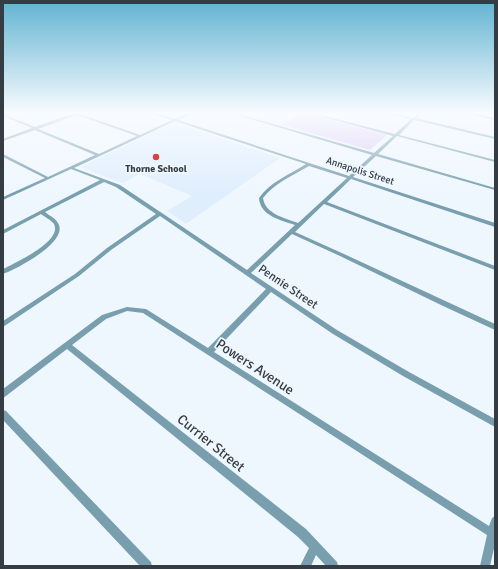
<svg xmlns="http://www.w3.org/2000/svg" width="498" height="569" viewBox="0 0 498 569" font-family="Signika,sans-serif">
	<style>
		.built { fill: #dfeefd }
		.green { fill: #decdf7 }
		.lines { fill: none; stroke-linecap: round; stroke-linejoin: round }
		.minor { fill: #799fae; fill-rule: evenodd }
		.poi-dot { fill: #d44443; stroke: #eff7fe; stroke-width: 1.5 }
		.labels { text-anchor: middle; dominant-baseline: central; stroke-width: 3.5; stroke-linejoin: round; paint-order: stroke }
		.far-poi-label { font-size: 10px; font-weight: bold; fill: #353c43; stroke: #eff7fe }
		.far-street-label { font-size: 10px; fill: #353c43; stroke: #eff7fe }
		.street-label { font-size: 12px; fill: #353c43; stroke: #eff7fe }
		.near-street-label { font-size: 14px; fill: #353c43; stroke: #eff7fe }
	</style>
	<rect width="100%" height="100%" fill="#eff7fe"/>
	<!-- built -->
	<path class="built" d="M174 123 280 158 186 224 167 211 192 196 140 174 123 183 80 167Z"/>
	<!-- green -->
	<path class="green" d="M302 112 387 135 370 150 282 125Z"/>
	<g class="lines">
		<!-- minor -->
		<path class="minor" d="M74 112H82V113L80 114 140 135 172 120 149 113V112H152L175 119 191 112H194V113L178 120 349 176 372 155 227 112H231L374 153 393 136 305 112H309L395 134 411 119 384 113V112L413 118 420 112H422L416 118 495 137V139L414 120 399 135 495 160V162L397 136 378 154 495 188V190L376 156 353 177 495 223V227L351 179 327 202 495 266V270L324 204 295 232 344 254 495 324V330L441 305 340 256 292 234 251 273 337 330 409 372 495 419V427L403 376 333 334 271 292 214 352 489 526 492 518 495 516V544L490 566H480L487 535 143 313 127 311 106 319 72 345 306 529 337 562 338 566H326L316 555 311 566H300L309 548 298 537 67 349 6 396 3 398V389L102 315 127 307 146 309 208 348 266 289 160 216 111 250 79 276 3 327V321L75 274 107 248 156 214 116 187 104 182 45 212C50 216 57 219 59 225 66 243 17 269 3 274V269C15 263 63 241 54 224 51 220 45 217 41 214L3 234V230L100 180 71 169 3 200V197L45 178 3 157V154L48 177 95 155 35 130 3 141V139L32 128 3 116V114L35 127 74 113ZM77 115 137 136 99 154 38 129ZM175 121 306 164C289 175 270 182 259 198 260 216 281 220 295 225L247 270 120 185 74 168ZM309 166 347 178 298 223C285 218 265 214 263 198 274 183 294 175 309 166Z
			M459 112H463L495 118V120Z
			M3 410 6 411 151 562 152 566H140L3 420Z"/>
	</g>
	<!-- sky -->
	<linearGradient id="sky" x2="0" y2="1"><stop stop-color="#61b3d2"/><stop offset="0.59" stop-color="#f8fbff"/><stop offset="1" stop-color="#f8fbff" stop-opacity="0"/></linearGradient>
	<rect width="498" height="191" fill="url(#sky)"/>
	<!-- markers -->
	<circle class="poi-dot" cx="156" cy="157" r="4"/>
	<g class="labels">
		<!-- far-poi labels -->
		<g class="far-poi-label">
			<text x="156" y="169">Thorne School</text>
		</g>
		<!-- far-street labels -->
		<g class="far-street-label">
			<text transform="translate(360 171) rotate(18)">Annapolis Street</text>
		</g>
		<!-- street labels -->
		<g class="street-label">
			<text transform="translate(288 287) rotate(34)">Pennie Street</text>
		</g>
		<!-- near-street labels -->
		<g class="near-street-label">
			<text transform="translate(255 367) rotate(33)">Powers Avenue</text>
			<text transform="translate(211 443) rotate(39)">Currier Street</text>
		</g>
	</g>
	<!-- border -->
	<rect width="498" height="569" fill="none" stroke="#353c43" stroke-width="8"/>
</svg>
